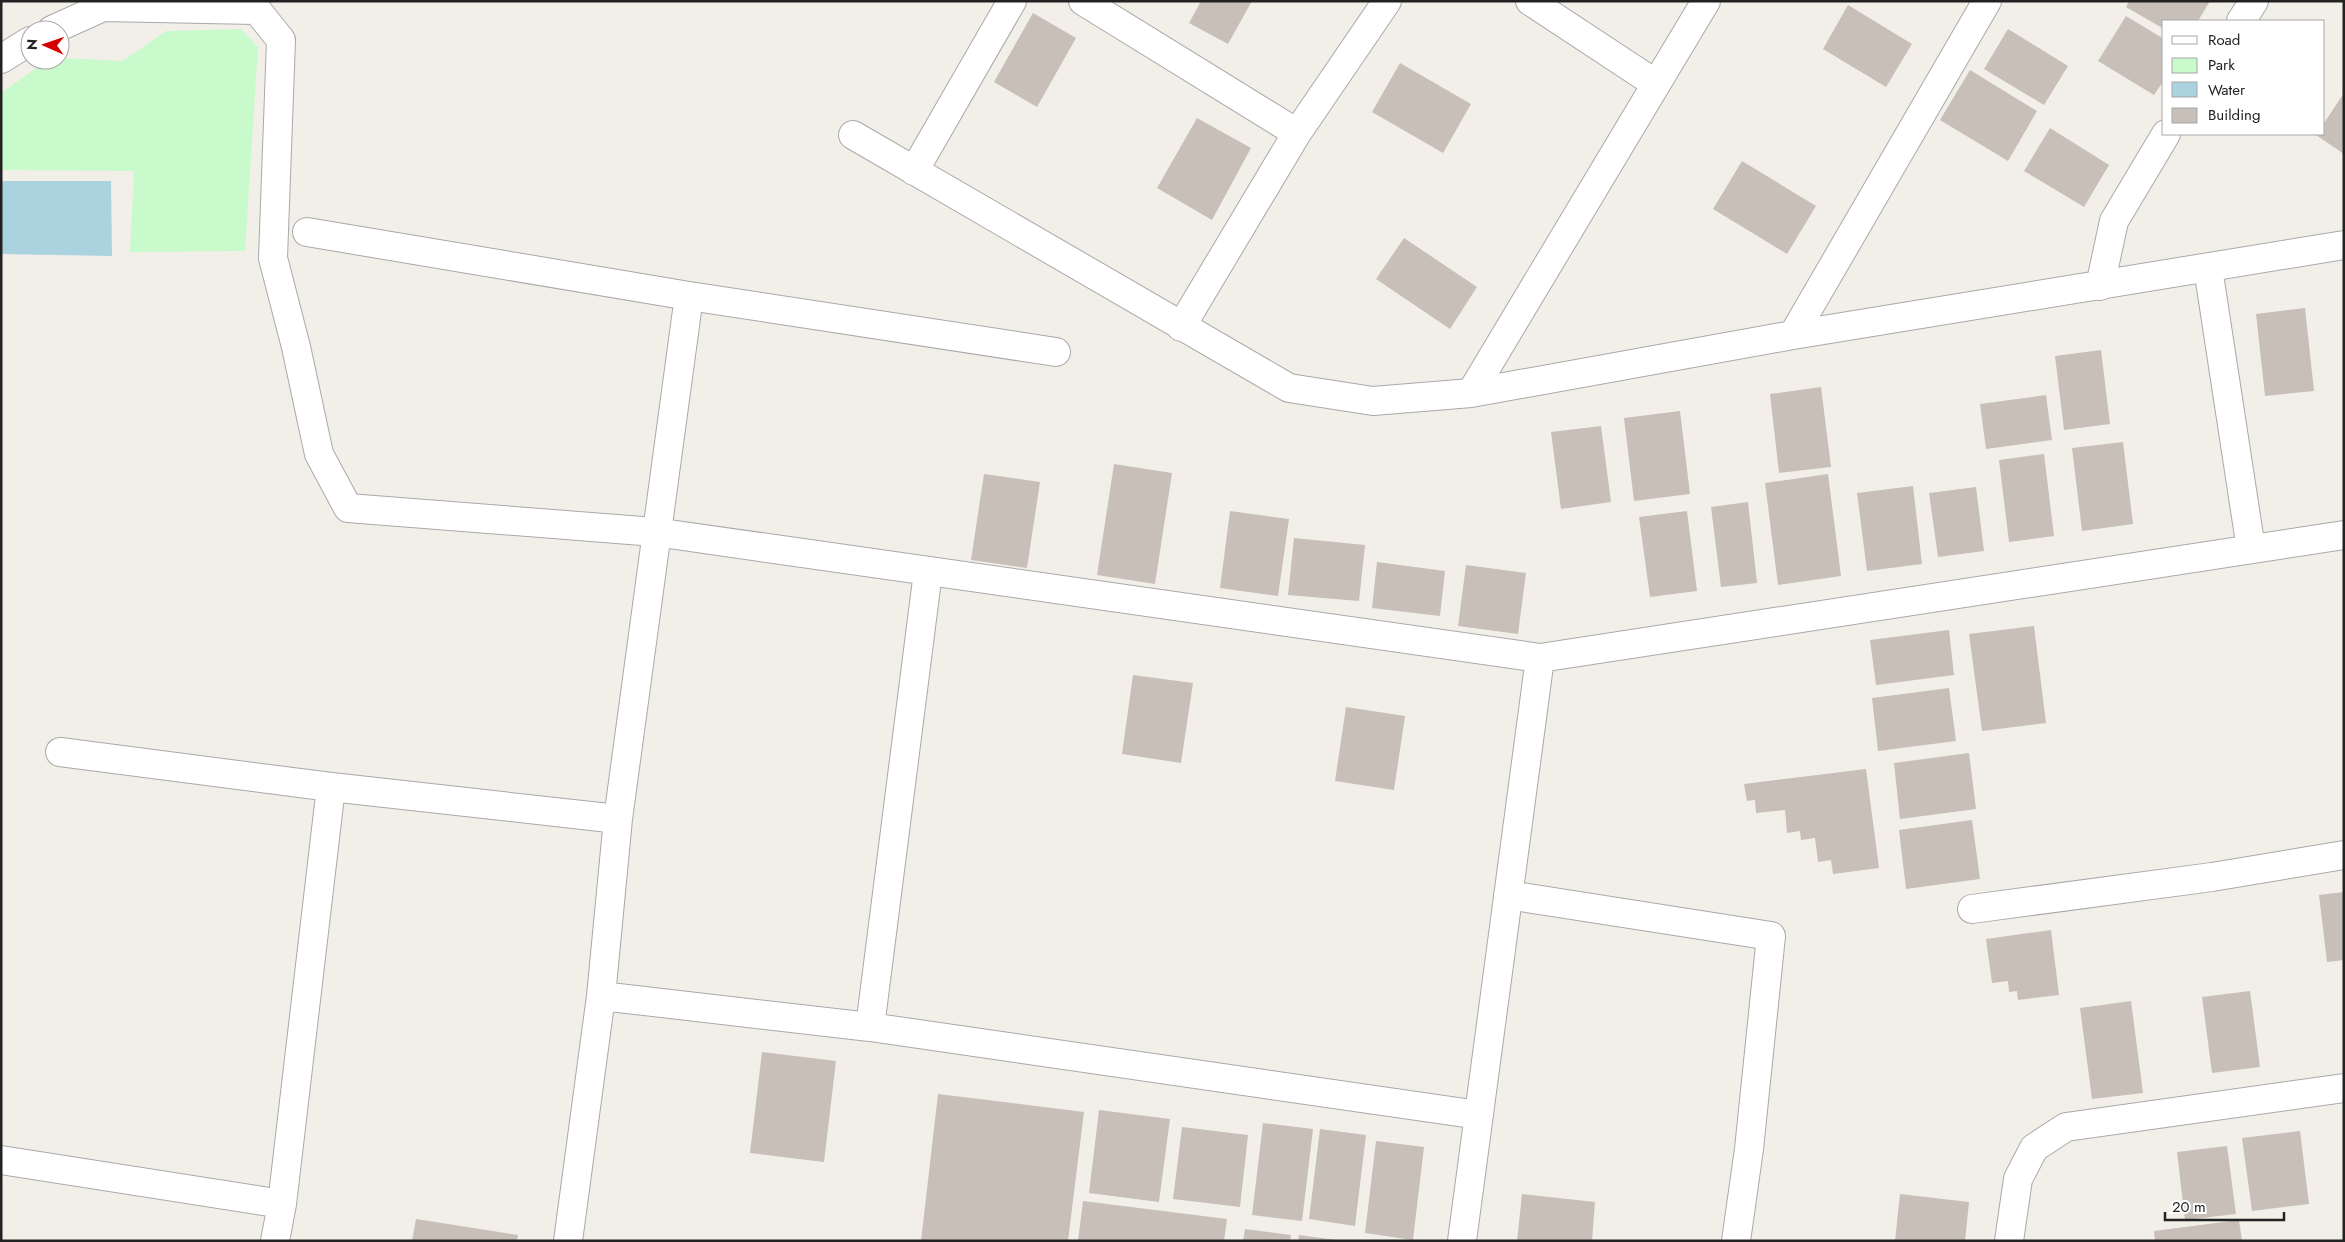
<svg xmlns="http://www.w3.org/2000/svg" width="2345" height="1242" viewBox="0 0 2345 1242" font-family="Jost,sans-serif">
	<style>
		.park { fill: #c8facc }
		.water { fill: #aad3df }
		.building { fill: #c7bfb8 }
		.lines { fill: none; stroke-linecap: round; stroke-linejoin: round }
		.minor-casing { stroke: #a9a9a9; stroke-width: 30 }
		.minor { stroke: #fff; stroke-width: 28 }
	</style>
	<rect width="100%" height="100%" fill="#f2efe9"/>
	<!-- park -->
	<path class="park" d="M241 29 258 47 245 251 130 252 134 171 1 170V93L48 60 60 58 123 61 166 31Z"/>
	<!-- water -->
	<path class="water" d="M1 181H111L112 256 1 254Z"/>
	<!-- building -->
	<path class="building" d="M1201 1H1252L1228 44 1189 23Z
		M2129 1H2210L2198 21H2164V29L2126 7Z
		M1848 5 1912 44 1886 87 1823 49Z
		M1033 13 1076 38 1037 107 994 82Z
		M2126 16 2164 39V80L2154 95 2098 61Z
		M2008 29 2068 66 2044 105 1984 69Z
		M1400 63 1471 104 1443 153 1372 112Z
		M1970 70 2037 111 2008 161 1940 120Z
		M2344 93V154L2316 135 2324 134V123Z
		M1197 118 1251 148 1212 220 1157 188Z
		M2050 128 2109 165 2084 207 2024 171Z
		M1742 161 1816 206 1787 254 1713 209Z
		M1404 238 1477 287 1450 329 1376 279Z
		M2305 308 2314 391 2265 396 2256 314Z
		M2101 350 2110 424 2064 430 2055 356Z
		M1821 387 1831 467 1779 473 1770 394Z
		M2046 395 2052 440 1986 449 1980 404Z
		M1680 411 1690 494 1634 501 1624 418Z
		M1601 426 1611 502 1561 509 1551 432Z
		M2123 442 2133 524 2082 531 2072 448Z
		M2044 454 2054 536 2009 542 1999 460Z
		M1114 464 1172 473 1155 584 1097 575Z
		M984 474 1040 482 1027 568 971 560Z
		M1828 474 1841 576 1778 585 1765 483Z
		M1913 486 1922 564 1867 571 1857 493Z
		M1976 487 1984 551 1938 557 1929 493Z
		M1748 502 1757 583 1721 587 1711 507Z
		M1230 511 1289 519 1278 596 1220 588Z
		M1687 511 1697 591 1650 597 1639 517Z
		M1294 538 1365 545 1359 601 1288 595Z
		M1377 562 1445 571 1440 616 1372 608Z
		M1466 565 1526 573 1518 634 1458 626Z
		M2034 626 2046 723 1982 731 1969 634Z
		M1949 630 1954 675 1876 685 1870 640Z
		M1133 675 1193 683 1181 763 1122 754Z
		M1949 688 1956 741 1878 751 1872 698Z
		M1346 707 1405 716 1394 790 1335 781Z
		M1969 753 1976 809 1900 819 1894 763Z
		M1866 769 1879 868 1833 874 1831 860 1818 862 1815 838 1801 840 1800 831 1787 833 1785 810 1756 813 1755 800 1747 801 1744 784Z
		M1972 820 1980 879 1906 889 1899 830Z
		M2344 892V960L2327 962 2319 895Z
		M2051 930 2059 995 2018 1000 2017 991 2009 992 2008 981 1992 983 1986 939Z
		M2250 991 2260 1067 2212 1073 2202 997Z
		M2131 1001 2143 1093 2092 1099 2080 1008Z
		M762 1052 836 1061 824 1162 750 1153Z
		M938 1094 1084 1112 1068 1241H921Z
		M1099 1110 1170 1119 1159 1202 1089 1193Z
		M1263 1123 1313 1129 1302 1221 1252 1215Z
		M1182 1127 1248 1135 1240 1207 1173 1199Z
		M1320 1129 1366 1135 1355 1226 1309 1219Z
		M2300 1131 2309 1204 2252 1211 2242 1138Z
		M1376 1141 1424 1147 1413 1240 1365 1233Z
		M2227 1146 2236 1214 2185 1220 2177 1152Z
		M1522 1194 1595 1202 1592 1241H1517Z
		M1900 1194 1969 1202 1965 1241H1895Z
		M1083 1201 1227 1219 1224 1241H1078Z
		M416 1219 518 1235 517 1241H412Z
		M2239 1220 2242 1241H2155L2154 1231Z
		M1245 1229 1291 1235 1290 1241H1243Z
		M1299 1235 1336 1240 1335 1241H1298Z"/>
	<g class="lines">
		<!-- minor casing -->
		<g class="minor-casing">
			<path id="minor" d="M1083 1 1297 133
				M1530 1 1656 84
				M2241 21 2254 1
				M52 30 103 7 257 10 281 40 273 258 296 347 319 454 348 508 655 532 1540 658 2344 535
				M1 59 30 41
				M853 135 1289 388 1373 401 1471 393 1793 335 2344 245
				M914 171 1012 1
				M307 232 689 296 1056 352
				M2208 268 2251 549
				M2100 286 2114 221 2166 134
				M1181 327 1297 133 1387 1
				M1793 335 1987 1
				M1471 393 1706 1
				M60 752 331 787 618 819
				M1508 895 1771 936 1749 1149 1736 1241
				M1972 909 2212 877 2344 855
				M601 996 870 1027 1479 1115
				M870 1027 928 572
				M1 1160 282 1204
				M275 1241 282 1204 331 787
				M568 1241 601 996 618 819 689 296
				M1462 1241 1540 658
				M2009 1241 2018 1179 2034 1148 2066 1127 2344 1088"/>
		</g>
		<!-- minor -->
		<use href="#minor" class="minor"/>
	</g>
	<!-- border -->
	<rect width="2345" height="1242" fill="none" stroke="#222222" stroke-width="5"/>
	<!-- legend -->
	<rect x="2162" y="20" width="162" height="115" fill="#ffffff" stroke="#a7a7a7"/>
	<rect x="2172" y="36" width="25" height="8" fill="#ffffff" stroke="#a7a7a7"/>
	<text x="2208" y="45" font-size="15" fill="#222222">Road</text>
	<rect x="2172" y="58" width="25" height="15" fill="#c8facc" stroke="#a7a7a7"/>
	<text x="2208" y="70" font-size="15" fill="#222222">Park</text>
	<rect x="2172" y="82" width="25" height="15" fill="#aad3df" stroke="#a7a7a7"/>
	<text x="2208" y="95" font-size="15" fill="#222222">Water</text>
	<rect x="2172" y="108" width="25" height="15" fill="#c7bfb8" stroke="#a7a7a7"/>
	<text x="2208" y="120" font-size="15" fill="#222222">Building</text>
	<!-- north arrow -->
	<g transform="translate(45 45) rotate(272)"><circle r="24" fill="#ffffff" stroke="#a7a7a7"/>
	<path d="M0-4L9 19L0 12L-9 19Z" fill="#d40000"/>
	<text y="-8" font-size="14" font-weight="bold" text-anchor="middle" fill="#222222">N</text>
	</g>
	<!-- scale -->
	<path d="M2165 1212v8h119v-8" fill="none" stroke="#222222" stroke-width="2.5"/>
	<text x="2172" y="1212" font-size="15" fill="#222222" stroke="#ffffff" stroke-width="4" paint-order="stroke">20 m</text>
</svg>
